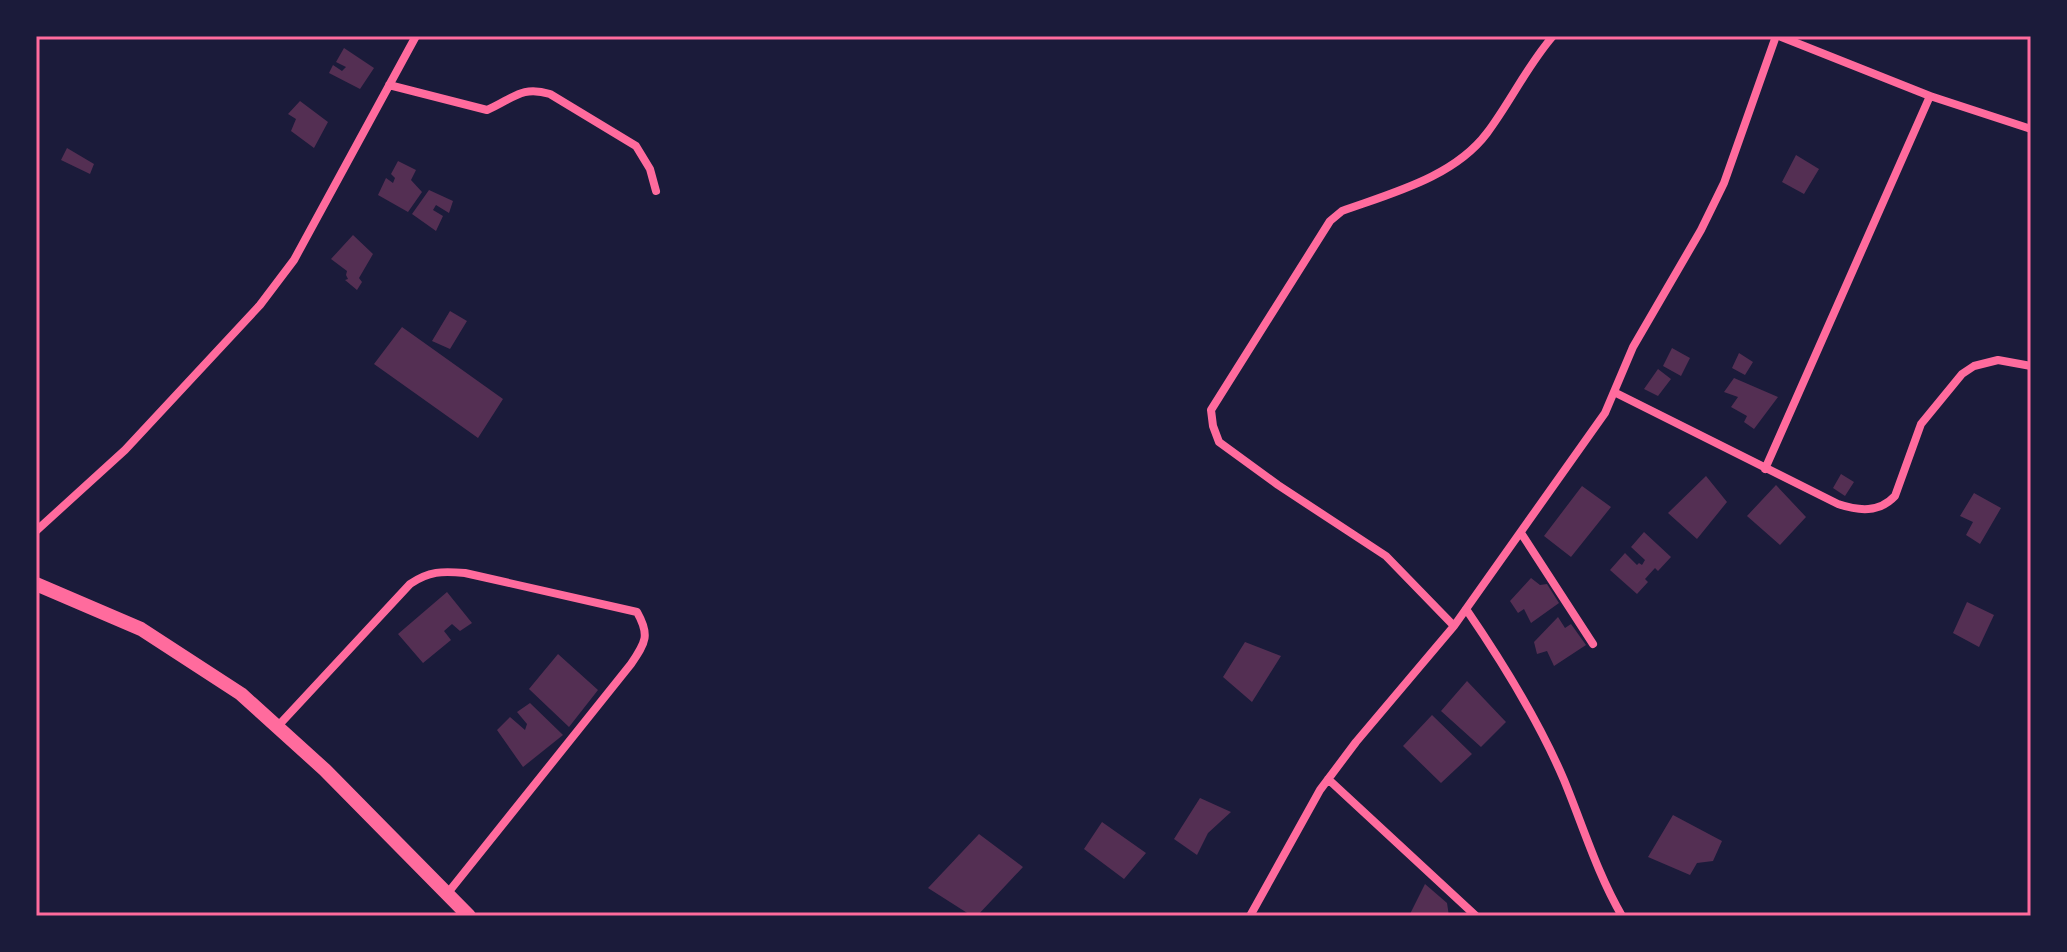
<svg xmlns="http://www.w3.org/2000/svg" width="2067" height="952" viewBox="0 0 2067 952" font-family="'Golos Text',sans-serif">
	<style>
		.building { fill: #542f53 }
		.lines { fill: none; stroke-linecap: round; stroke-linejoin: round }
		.minor { stroke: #ff6b9d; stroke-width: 8 }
		.tertiary { stroke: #ff6b9d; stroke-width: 14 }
		.neatline { fill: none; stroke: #ff6b9d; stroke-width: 3 }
	</style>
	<rect width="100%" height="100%" fill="#1b1b3a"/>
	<!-- building -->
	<path class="building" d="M344 48 374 68 360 89 329 73 333 65 342 71 346 67 336 62Z
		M300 101 328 122 314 148 291 131 296 119 288 114Z
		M67 148 94 164 90 174 61 160Z
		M1796 155 1819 169 1804 194 1782 182Z
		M398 161 416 170 411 180 422 192 408 212 378 195 386 178 393 183 395 178 391 174Z
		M429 190 453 201 449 213 436 205 433 210 443 216 436 231 412 214Z
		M353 235 373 254 359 278 362 282 357 290 345 280 348 279 346 275 347 271 331 259Z
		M450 311 467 321 450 349 432 341Z
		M402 327 503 399 478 438 374 364Z
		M1672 348 1690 358 1681 376 1663 366Z
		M1739 353 1753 362 1745 375 1732 368Z
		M1658 369 1671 379 1658 396 1644 389Z
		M1734 378 1778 397 1754 429 1744 422 1747 416 1731 407 1738 397 1724 392Z
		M1841 474 1854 482 1845 496 1833 488Z
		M1706 476 1727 502 1697 539 1668 513Z
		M1776 485 1806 517 1780 545 1747 516Z
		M1582 486 1611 507 1571 557 1544 536Z
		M1974 493 2001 508 1980 544 1966 535 1973 522 1960 516Z
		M1644 532 1671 557 1658 571 1655 568 1645 579 1648 582 1637 594 1610 570 1625 553 1637 565 1639 563 1642 565 1645 560 1631 547Z
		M1531 578 1540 585 1547 584 1559 603 1531 623 1524 609 1518 613 1510 601Z
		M447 592 472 623 460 631 452 624 444 631 451 640 423 663 398 634Z
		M1967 602 1994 615 1979 647 1953 633Z
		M1558 617 1565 628 1571 624 1586 645 1554 666 1547 651 1537 654 1534 642Z
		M1245 642 1281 656 1252 702 1223 677Z
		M558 654 598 690 569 727 529 689Z
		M1467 681 1506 722 1481 747 1441 711Z
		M530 703 563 735 523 767 497 730 510 717 525 730 527 724 517 712Z
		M1432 715 1472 754 1441 783 1403 746Z
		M1200 798 1231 812 1208 833 1197 855 1174 839Z
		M1673 815 1722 841 1713 861 1697 863 1690 875 1648 857Z
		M1102 822 1146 853 1124 879 1084 849Z
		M979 834 1023 867 977 916H972L928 888Z
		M1425 884 1447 903 1449 916H1409Z"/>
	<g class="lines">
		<!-- minor -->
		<path class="minor" d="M1779 36 1930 96 2031 129
			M389 85 487 110C513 99 521 85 550 94L636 146 650 169 656 191
			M1614 392 1838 504C1859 511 1879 513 1895 496L1921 424 1962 374 1974 366 1998 360 2031 366
			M1765 469 1930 96
			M36 531 125 450 260 305 294 260 416 36
			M1521 533 1593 644
			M1466 609C1503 663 1538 719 1564 780 1583 826 1597 873 1622 916
			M1454 626 1386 556 1278 485 1219 442 1213 426 1211 410 1330 221 1342 211C1392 193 1454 177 1487 133 1511 101 1527 66 1553 36
			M278 726 410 584C429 571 442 571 465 573L637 612C650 635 646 642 631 664L447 894
			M1328 779 1476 916
			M1250 916 1320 790 1356 742 1454 626 1605 413 1633 347 1701 230 1724 183 1776 36"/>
		<!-- tertiary -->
		<path class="tertiary" d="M36 584 141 629 241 694 325 770 469 916"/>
	</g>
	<!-- border -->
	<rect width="2067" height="952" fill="none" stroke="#1b1b3a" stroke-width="76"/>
	<rect x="38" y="38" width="1991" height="876" class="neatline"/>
</svg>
